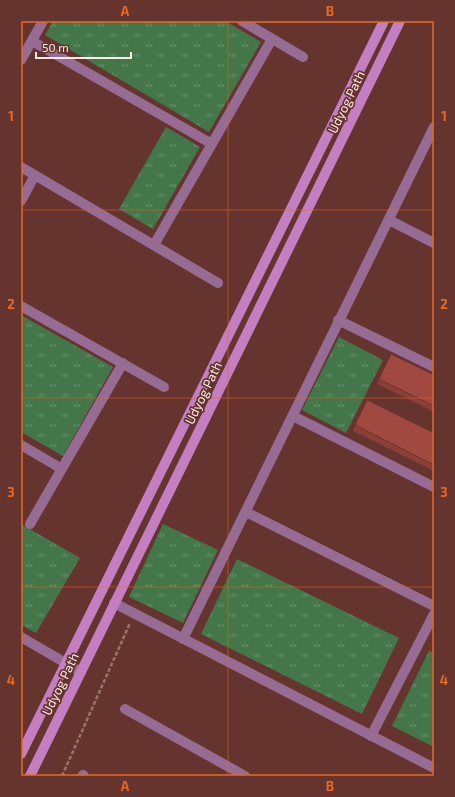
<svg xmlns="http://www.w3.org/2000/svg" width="455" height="797" viewBox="0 0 455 797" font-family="'Exo 2',sans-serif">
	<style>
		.park { fill: url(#park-tufts) }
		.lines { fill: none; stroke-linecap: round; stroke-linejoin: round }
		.path { stroke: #9a736e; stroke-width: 2.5; stroke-dasharray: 4 2; stroke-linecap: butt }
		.minor { stroke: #966c95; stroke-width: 10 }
		.tertiary { stroke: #966c95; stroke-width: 10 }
		.secondary { stroke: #c37fc2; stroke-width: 10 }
		.wall { fill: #8a3f38 }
		.building { fill: #a04941; stroke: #70332e }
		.grid { fill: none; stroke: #ea6822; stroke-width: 1; stroke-opacity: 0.55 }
		.labels { text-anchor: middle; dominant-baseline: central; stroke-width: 3.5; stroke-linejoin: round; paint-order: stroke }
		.street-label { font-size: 13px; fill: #feeae7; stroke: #66342e }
		.neatline { fill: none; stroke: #ea6822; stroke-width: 1.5 }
		.grid-label { font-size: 13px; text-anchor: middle; font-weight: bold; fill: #ea6822 }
	</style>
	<defs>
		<pattern id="park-tufts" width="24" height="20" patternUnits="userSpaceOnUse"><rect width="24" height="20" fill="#43774a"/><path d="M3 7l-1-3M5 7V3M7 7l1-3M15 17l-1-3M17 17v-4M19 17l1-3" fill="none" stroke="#69916d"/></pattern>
	</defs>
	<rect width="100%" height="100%" fill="#66342e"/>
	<!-- park -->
	<path class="park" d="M53 21H225L261 42 209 132 45 35Z
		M166 127 200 147 153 229 119 209Z
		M21 315 113 367 63 456 21 432Z
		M339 337 383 360 346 433 302 410Z
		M21 524 80 558 36 633 21 625Z
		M163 524 218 550 183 623 129 597Z
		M237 559 399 638 362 714 201 634Z
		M429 651 434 653V747L392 726Z"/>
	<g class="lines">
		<!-- path -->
		<path class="path" d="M62 776 130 623"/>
		<!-- minor -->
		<path class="minor" d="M242 21 303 57
			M32 41 212 144
			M21 60 43 21
			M21 167 218 283
			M21 201 35 175
			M389 220 434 243
			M154 245 272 39
			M21 306 164 387
			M338 320 434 367
			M293 416 434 487
			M21 445 62 469
			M246 512 434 606
			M30 524 123 363
			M21 637 81 672
			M183 639 434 127
			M125 709 245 776
			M371 736 434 614
			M83 775 84 776"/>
		<!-- tertiary -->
		<path class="tertiary" d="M114 603 434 768"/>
		<!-- secondary -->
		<path class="secondary" d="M21 754 384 21
			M30 776 400 21"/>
	</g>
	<!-- wall -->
	<path class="wall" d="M434 375V412L377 384 379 379Z
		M355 425 434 433V471L353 431Z"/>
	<!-- building -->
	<path class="building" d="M391 354 434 375V406L379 379Z
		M367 400 434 433V465L355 425Z"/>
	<!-- grid -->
	<path class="grid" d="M228 21V776M21 210H434M21 398H434M21 587H434"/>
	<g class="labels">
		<!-- street labels -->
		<g class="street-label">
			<text transform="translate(346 102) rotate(-64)">Udyog Path</text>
			<text transform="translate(203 393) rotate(-64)">Udyog Path</text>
			<text transform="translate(60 684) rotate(-64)">Udyog Path</text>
		</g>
	</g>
	<!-- border -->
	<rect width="455" height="797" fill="none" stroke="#66342e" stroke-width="44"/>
	<!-- scale -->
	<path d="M36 52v6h95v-6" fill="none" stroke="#feeae7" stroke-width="2"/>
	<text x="42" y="52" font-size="12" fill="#feeae7" stroke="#66342e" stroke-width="3" paint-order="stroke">50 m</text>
	<rect x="22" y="22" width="411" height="753" class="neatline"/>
	<g class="grid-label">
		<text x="125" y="16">A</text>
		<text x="330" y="16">B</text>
		<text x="11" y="121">1</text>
		<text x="444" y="121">1</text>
		<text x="11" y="309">2</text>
		<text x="444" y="309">2</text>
		<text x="11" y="497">3</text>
		<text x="444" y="497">3</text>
		<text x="11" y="685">4</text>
		<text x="444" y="685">4</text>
		<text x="125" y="791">A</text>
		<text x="330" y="791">B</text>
	</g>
</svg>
